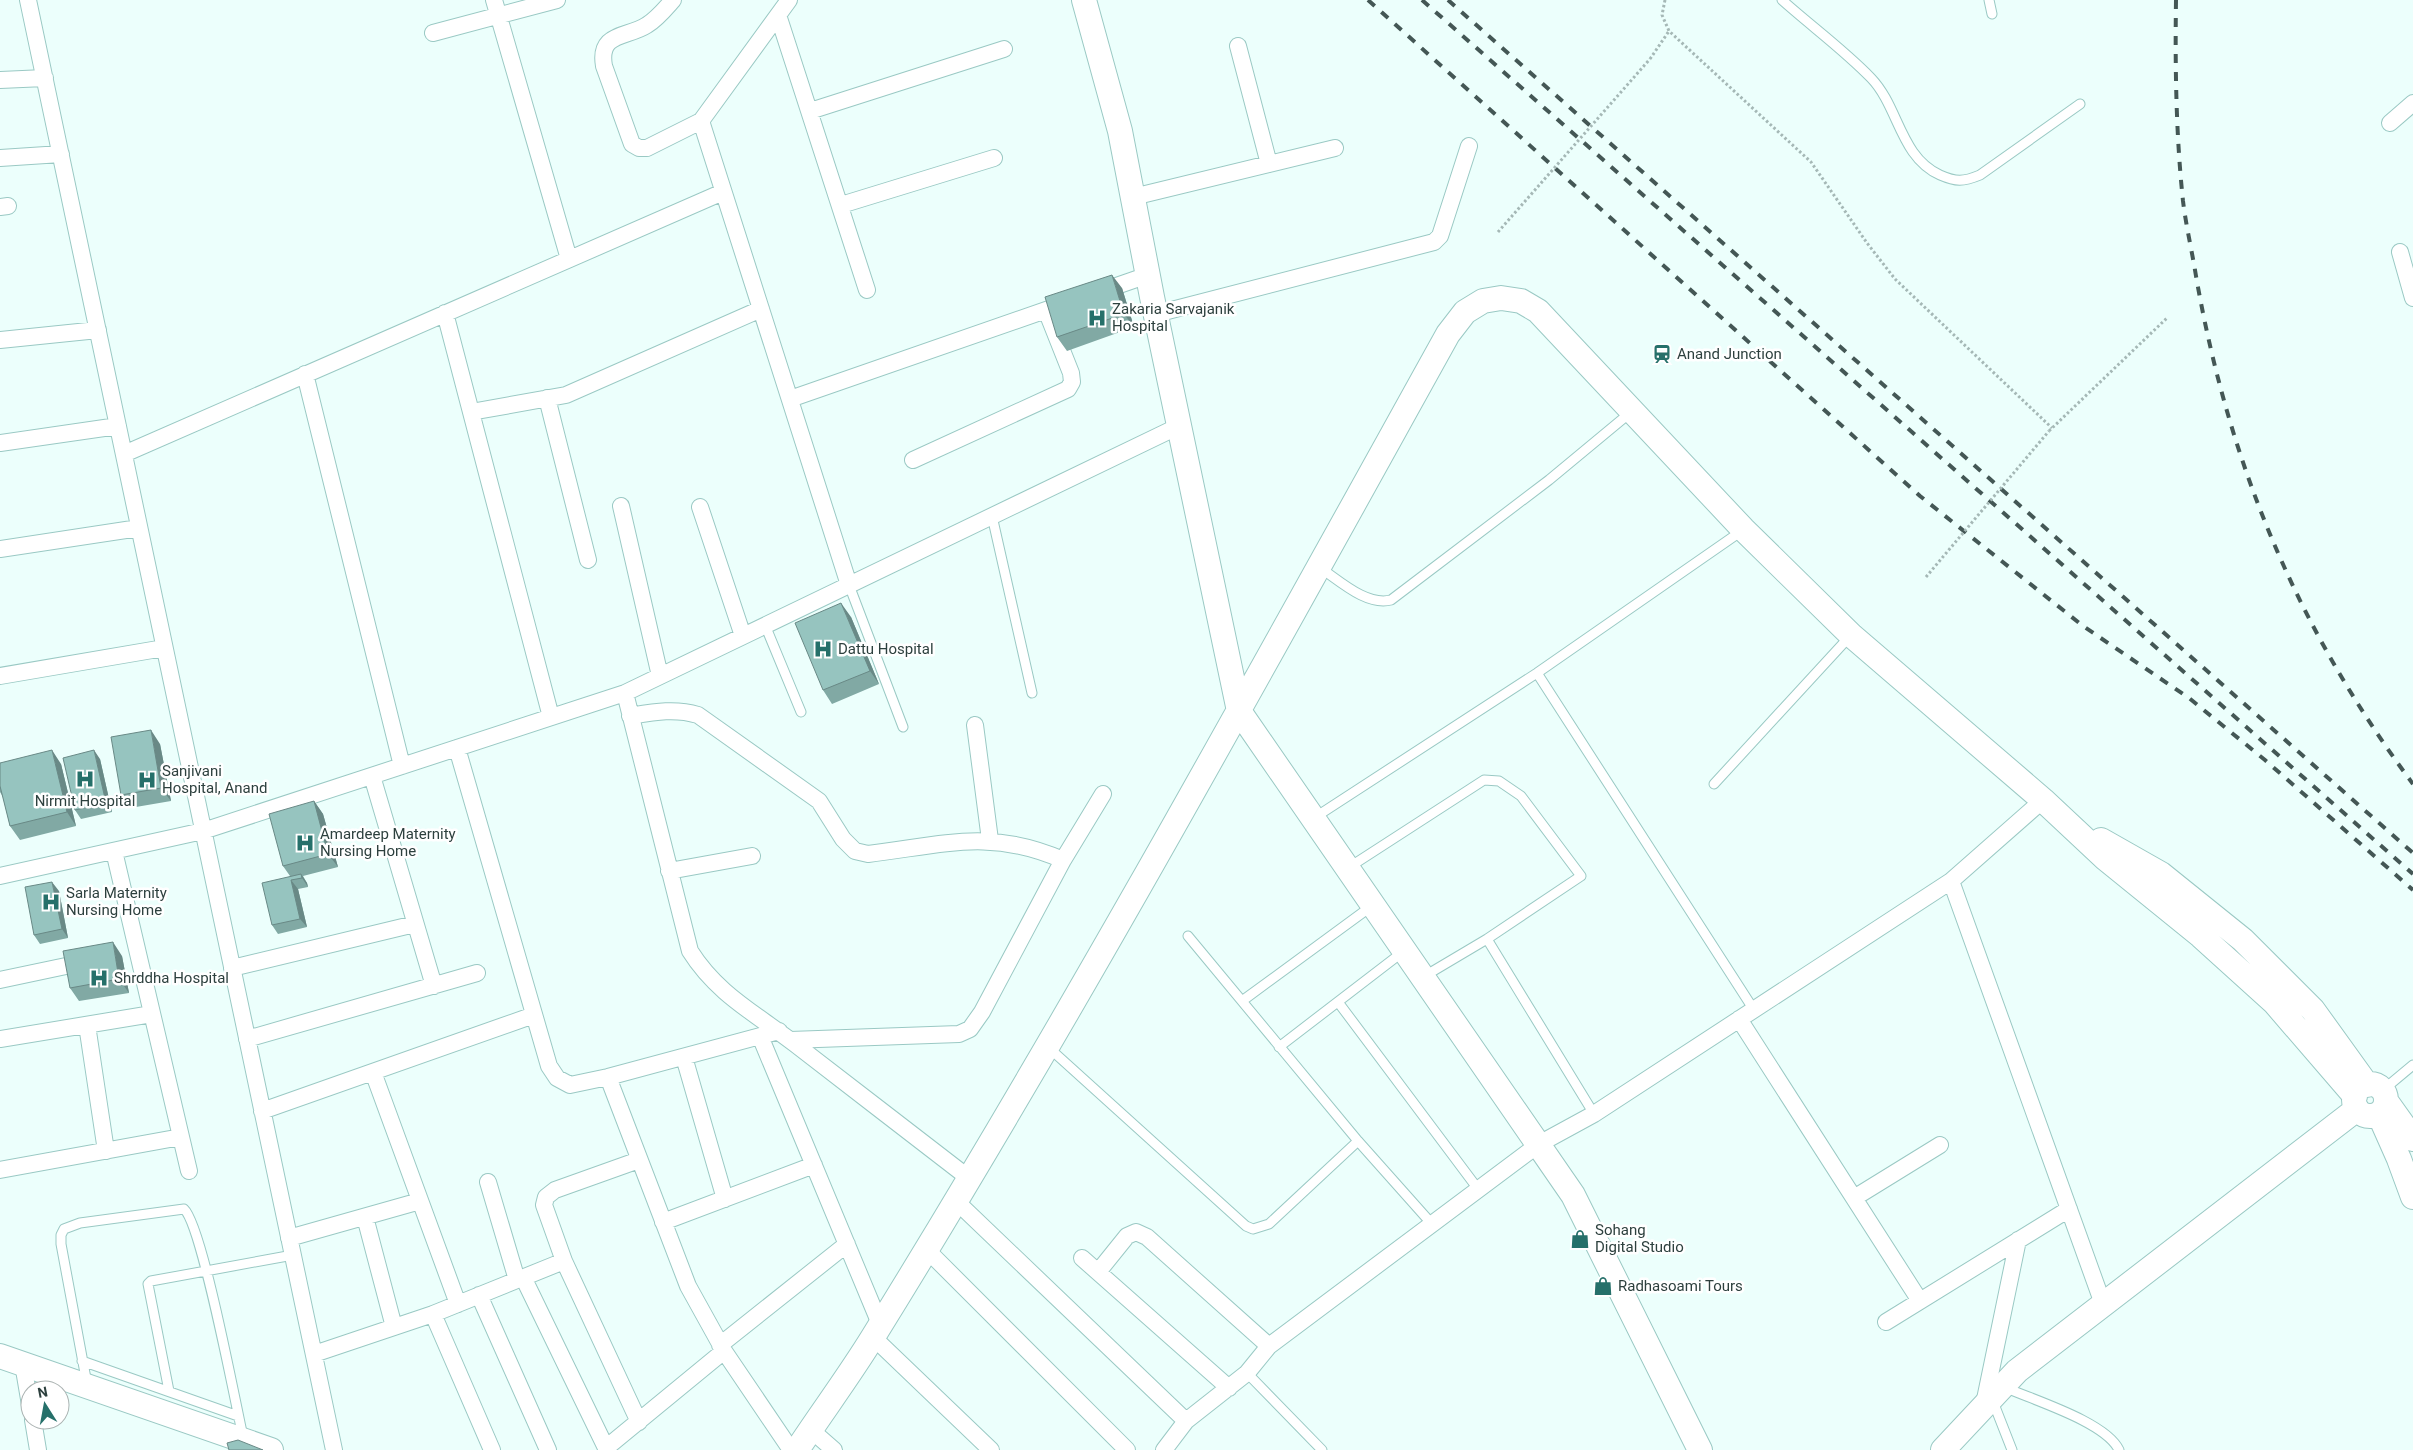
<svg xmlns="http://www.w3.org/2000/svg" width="2413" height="1450" viewBox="0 0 2413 1450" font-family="Roboto,sans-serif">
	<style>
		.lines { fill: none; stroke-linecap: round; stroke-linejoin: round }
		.lane-casing { stroke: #9ac9c4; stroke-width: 11 }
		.street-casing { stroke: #9ac9c4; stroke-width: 18 }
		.secondary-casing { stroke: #9ac9c4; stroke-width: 26 }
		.path { stroke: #a5b8b6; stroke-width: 3; stroke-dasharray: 2.5 2.5; stroke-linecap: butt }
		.lane { stroke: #fff; stroke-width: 9 }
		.street { stroke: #fff; stroke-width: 16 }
		.secondary { stroke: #fff; stroke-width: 24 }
		.rail { stroke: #445755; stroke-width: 4; stroke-dasharray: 9 9; stroke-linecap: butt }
		.path-bridge { stroke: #a5b8b6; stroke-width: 3; stroke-dasharray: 2.5 2.5; stroke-linecap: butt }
		.wall { fill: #81a9a4 }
		.shaded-wall { fill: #698986 }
		.building { fill: #96c4bf; stroke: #698986 }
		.labels { text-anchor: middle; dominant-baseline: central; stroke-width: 5; stroke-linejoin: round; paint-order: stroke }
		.poi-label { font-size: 15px; fill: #2d403e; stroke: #fff; text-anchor: start }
	</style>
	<rect width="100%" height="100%" fill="#ecfffc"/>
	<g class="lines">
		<!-- lane casing -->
		<g class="lane-casing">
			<path id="lane" d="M1782 0C1811 26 1844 50 1871 78 1899 107 1900 157 1940 175 1956 182 1963 182 1980 175L2080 104
				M1989 0 1992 14
				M992 516 1032 693
				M1319 567C1340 581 1366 606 1391 600L1549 480 1631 412
				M849 585 903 727
				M765 625 801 712
				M1537 673 1754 1010
				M1714 784 1851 635
				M1314 818 1537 673 1743 530
				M1348 868 1484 780 1499 781 1521 796 1581 876 1487 939 1423 977
				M1188 936 1358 1141 1431 1223
				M1487 939 1594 1114
				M1242 1001 1373 905
				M1338 1002 1478 1189
				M1048 1047 1246 1226 1253 1229 1269 1224 1358 1141
				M1279 1047 1404 951
				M2383 1090 2413 1065
				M82 1361 238 1416
				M1247 1373 1322 1450
				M87 1384 61 1244V1235L64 1229 80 1223 184 1209C202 1225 235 1401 243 1437
				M2004 1387C2033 1400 2106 1422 2119 1450
				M169 1391 148 1284 151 1281 293 1255
				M1992 1399 2012 1450"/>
		</g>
		<!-- street casing -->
		<g class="street-casing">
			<path id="street" d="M28 0 334 1450
				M494 0 569 259
				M673 0C665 9 657 19 647 25 627 38 598 32 604 66L632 144 639 148H647L701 121
				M789 0 701 121 849 585
				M778 15 867 290
				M433 33 557 0
				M1238 46 1269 164
				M0 80 45 78
				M810 111 1004 49
				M2390 123 2413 103
				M0 158 61 154
				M1133 197 1335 148
				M841 205 994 158
				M0 207 8 206
				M2400 252 2413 298
				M1099 292 1148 275
				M445 313 551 717
				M1156 314 1434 242 1440 236 1469 146
				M0 340 98 330
				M305 374 402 766
				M547 398 588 560
				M790 399 1069 302
				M471 412 566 395 761 309
				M0 443 118 426
				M124 454 723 192
				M913 460 1068 389 1072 382 1071 373 1046 310
				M621 506 660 676
				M700 507 743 636
				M0 549 139 528
				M0 676 164 648
				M625 693 690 951C717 994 755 1013 795 1044 853 1089 912 1134 970 1179
				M630 716C654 712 675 708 698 715L819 801 843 839 855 851 868 854C943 845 990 828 1063 860
				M975 725 990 840
				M457 748 549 1066 557 1078 570 1085 608 1077 779 1031
				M372 776 434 986
				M114 851 189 1171
				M669 871 752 856
				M0 876 203 831 625 693 1179 426
				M1951 881 2103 1304
				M232 968 415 924
				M0 980 66 966
				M1739 1019 1920 1301
				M87 1025 106 1151
				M760 1036 880 1324
				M0 1039 152 1014
				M247 1039 477 973
				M790 1040 959 1034 970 1029 982 1012 1063 860 1103 794
				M684 1057 725 1199
				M373 1072 458 1304
				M608 1077 688 1286 724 1351 791 1450
				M262 1111 534 1015
				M0 1170 181 1137
				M488 1182 517 1280
				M1854 1198 1940 1145
				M957 1202 1186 1421
				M365 1217 394 1327
				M663 1222 814 1165
				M289 1238 420 1201
				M927 1250 1127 1450
				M1082 1258 1229 1388
				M1098 1272 1127 1236 1136 1232 1147 1237 1269 1346
				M523 1277 607 1450
				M479 1295 548 1450
				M433 1314 492 1450
				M1886 1322 2069 1209
				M873 1337 991 1450
				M720 1345 847 1244
				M314 1354 433 1314 564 1261
				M23 1364 30 1405
				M1984 1404 2018 1240
				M33 1420 38 1450
				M639 1422 564 1261 544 1205 546 1197 555 1190 639 1160
				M810 1429 834 1450
				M606 1448 724 1351
				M1164 1450 1186 1421 1247 1373 1269 1346 1539 1144 1594 1114 1951 881 2043 800"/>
		</g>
		<!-- secondary casing -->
		<g class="secondary-casing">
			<path id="secondary" d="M1084 0 1120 131 1152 297 1239 711 1573 1195 1700 1450
				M2101 840 2161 874 2243 940 2313 1010 2367 1085
				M2354 1100a16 16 0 1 1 32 0a16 16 0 1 1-32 0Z
				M2386 1101 2413 1139
				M2379 1114 2399 1159 2413 1197
				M0 1356 271 1450
				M797 1450C822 1412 849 1376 873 1337 1076 1009 1261 671 1448 334L1465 312 1483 301 1501 298 1521 301 1538 311 1743 529 1851 635 2043 800 2106 859 2201 936 2274 1002 2355 1096
				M1943 1450 2017 1371 2357 1109"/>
		</g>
		<!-- path -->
		<path class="path" d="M1665 0 1662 15 1669 31 1811 162 1867 243 1895 279 2052 428
			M1650 59 1669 31
			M2049 431 2168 317"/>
		<!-- lane -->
		<use href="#lane" class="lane"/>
		<!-- street -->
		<use href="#street" class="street"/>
		<!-- secondary -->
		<use href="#secondary" class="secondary"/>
		<!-- rail -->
		<path class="rail" d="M1368 0 1920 496 2083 626 2189 698 2265 760 2413 890
			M1422 0 2413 874
			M1448 0 2413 853
			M2176 0C2175 67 2176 135 2183 201 2186 226 2192 251 2196 276 2229 465 2298 630 2413 784"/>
		<!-- path-bridge -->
		<path class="path-bridge" d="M1498 232 1650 59
			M1926 577 2049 431"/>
	</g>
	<!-- wall -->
	<path class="wall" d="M1122 288 1134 327 1067 351 1057 337Z
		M851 617 879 684 832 704 823 690Z
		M160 744 171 801 130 808 121 795Z
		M100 759 112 812 81 819 75 810Z
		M0 763 61 764 76 826 20 840 10 826 3 797 0 792Z
		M314 801 323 814 338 867 303 876 307 883 308 887 298 889 307 927 278 934 272 925 290 876 283 866Z
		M59 891 68 938 40 944 34 935Z
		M122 956 129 993 79 1001 70 988Z"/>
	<!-- shaded-wall -->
	<path class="shaded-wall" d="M1112 275 1122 288 1134 327 1124 314Z
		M841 603 851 617 879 684 870 671Z
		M151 730 160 744 171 801 161 788Z
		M52 750 61 764 76 826 67 812Z
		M94 750 100 759 112 812 106 803Z
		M314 801 323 814 338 867 328 854Z
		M301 874 307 883 308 887 302 878Z
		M291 880 298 889 307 927 300 919Z
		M52 882 59 891 68 938 62 929Z
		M113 942 122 956 129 993 119 979Z"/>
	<!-- building -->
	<path class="building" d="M1112 275 1124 314 1057 337 1045 297Z
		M841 603 870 671 823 690 795 623Z
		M151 730 161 788 121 795 111 737Z
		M52 750 67 812 10 826 0 786V763Z
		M94 750 106 803 75 810 63 758Z
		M314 801 328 854 283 866 269 814Z
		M301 874 302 878 291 880 300 919 272 925 262 883Z
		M52 882 62 929 34 935 25 887Z
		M113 942 119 979 70 988 63 951Z
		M238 1440 263 1450H229L227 1443Z"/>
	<!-- icons -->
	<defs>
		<g id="hospital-bare" transform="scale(1.5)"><path d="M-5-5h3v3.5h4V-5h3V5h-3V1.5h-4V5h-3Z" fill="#26706a" stroke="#fff" stroke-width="2.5" paint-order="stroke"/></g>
		<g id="station-bare" transform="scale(1.5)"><path d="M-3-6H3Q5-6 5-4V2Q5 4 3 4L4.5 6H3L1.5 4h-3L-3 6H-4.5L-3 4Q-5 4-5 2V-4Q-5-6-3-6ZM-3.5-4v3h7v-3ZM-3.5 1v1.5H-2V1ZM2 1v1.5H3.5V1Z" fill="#26706a" stroke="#fff" stroke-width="2.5" paint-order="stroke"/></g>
		<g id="shop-bare" transform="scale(1.5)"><path d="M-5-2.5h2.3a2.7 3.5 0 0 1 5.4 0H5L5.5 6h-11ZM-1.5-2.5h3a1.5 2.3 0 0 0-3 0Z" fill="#26706a" stroke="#fff" stroke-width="2.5" paint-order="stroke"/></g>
	</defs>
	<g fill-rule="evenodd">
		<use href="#hospital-bare" x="1097" y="318"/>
		<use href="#station-bare" x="1662" y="354"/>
		<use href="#hospital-bare" x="823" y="649"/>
		<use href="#hospital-bare" x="85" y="779"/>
		<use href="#hospital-bare" x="147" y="780"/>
		<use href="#hospital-bare" x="305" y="843"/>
		<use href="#hospital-bare" x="51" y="902"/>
		<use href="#hospital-bare" x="99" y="978"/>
		<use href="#shop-bare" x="1580" y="1239"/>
		<use href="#shop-bare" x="1603" y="1286"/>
	</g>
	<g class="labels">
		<!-- poi labels -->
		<g class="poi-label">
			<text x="1112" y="309">Zakaria Sarvajanik<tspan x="1112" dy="17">Hospital</tspan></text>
			<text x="1677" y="354">Anand Junction</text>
			<text x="838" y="649">Dattu Hospital</text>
			<text x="162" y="771">Sanjivani<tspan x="162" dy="17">Hospital, Anand</tspan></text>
			<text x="85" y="801" text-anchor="middle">Nirmit Hospital</text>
			<text x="320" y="834">Amardeep Maternity<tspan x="320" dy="17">Nursing Home</tspan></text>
			<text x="66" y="893">Sarla Maternity<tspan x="66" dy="17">Nursing Home</tspan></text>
			<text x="114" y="978">Shrddha Hospital</text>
			<text x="1595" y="1230">Sohang<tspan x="1595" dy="17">Digital Studio</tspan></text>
			<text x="1618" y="1286">Radhasoami Tours</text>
		</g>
	</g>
	<!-- north arrow -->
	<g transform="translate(45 1405) rotate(349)"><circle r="24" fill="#ffffff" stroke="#abb3b2"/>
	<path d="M0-4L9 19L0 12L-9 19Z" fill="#26706a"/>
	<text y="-8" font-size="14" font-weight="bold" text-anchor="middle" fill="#2d403e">N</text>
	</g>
</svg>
